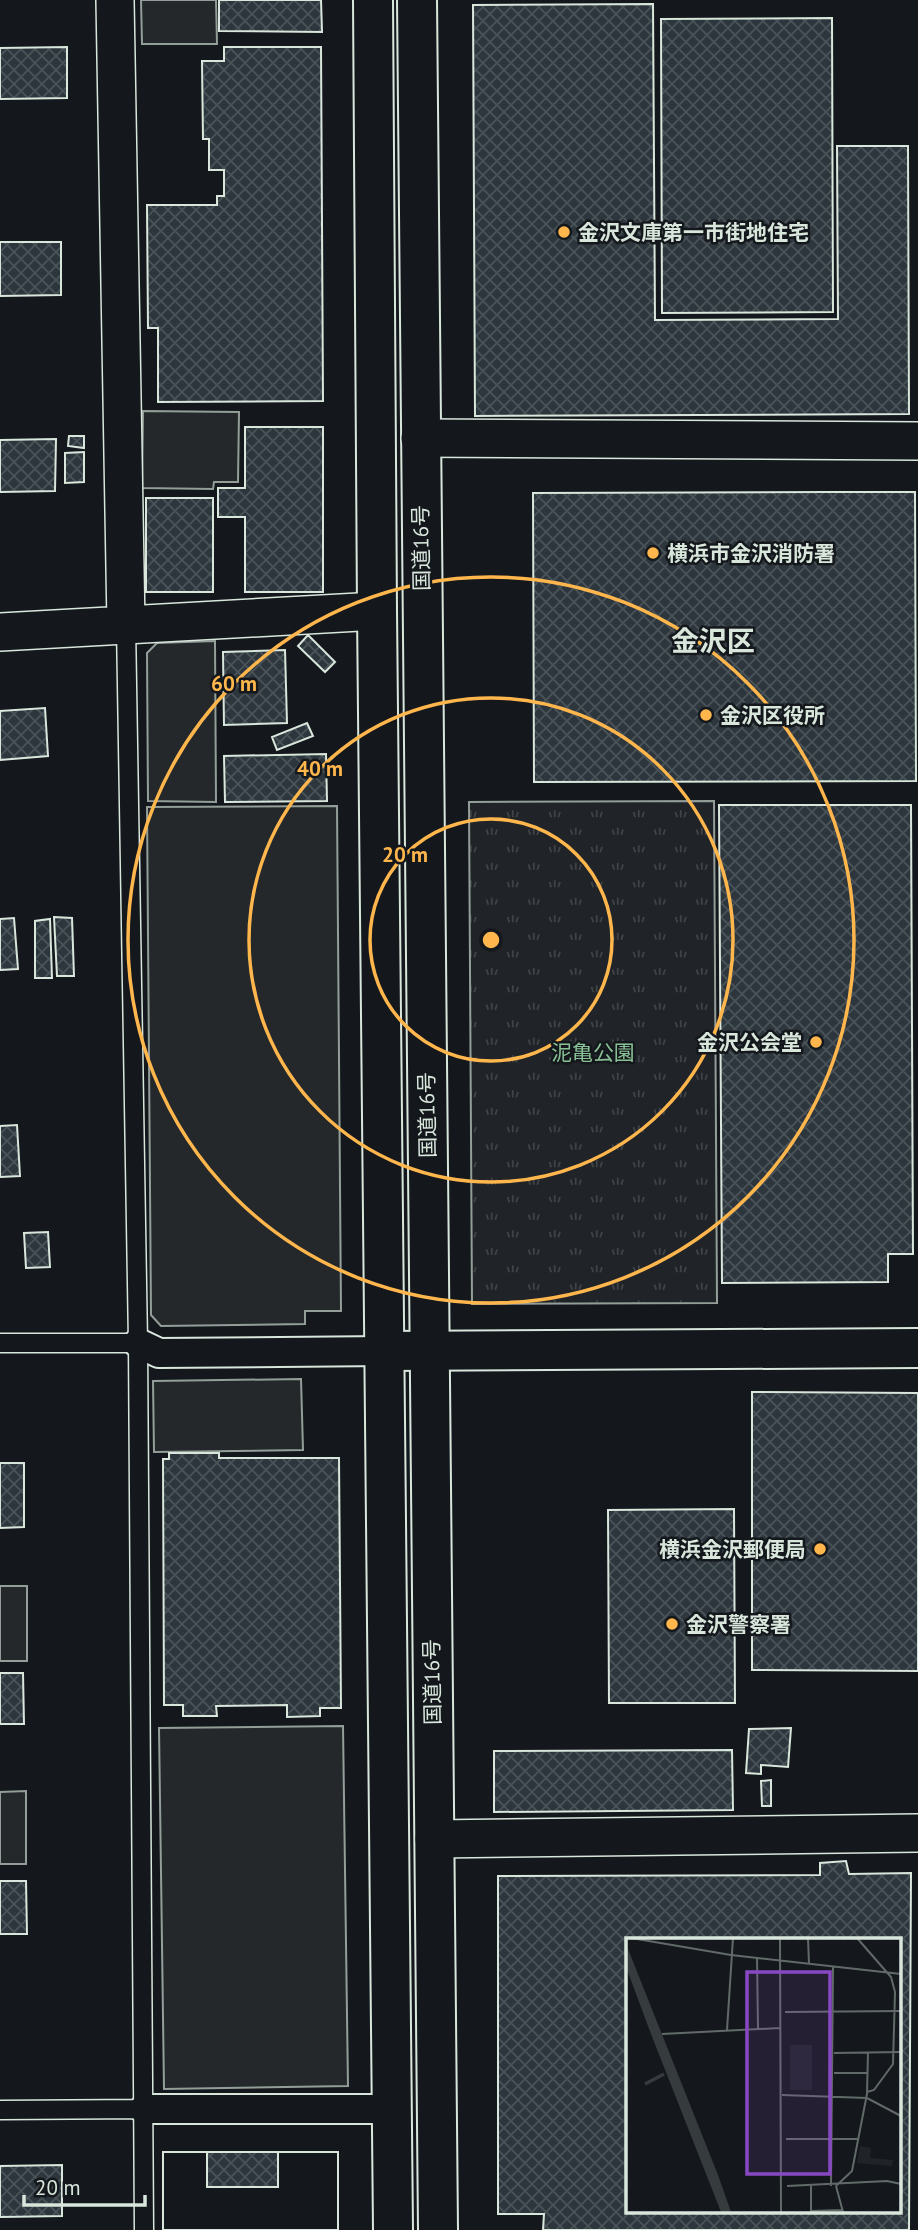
<svg xmlns="http://www.w3.org/2000/svg" width="918" height="2230" viewBox="0 0 918 2230" font-family="'PT Sans','Noto Sans JP',sans-serif">
	<style>
		.grass { fill: url(#grass-tufts); stroke: #939e99; stroke-width: 2 }
		.parking { fill: #24282b; stroke: #939e99; stroke-width: 2 }
		.building { fill: url(#building-cross-hatch); stroke: #d8e6dc; stroke-width: 2; fill-rule: evenodd }
		.lines { fill: none; stroke-linecap: round; stroke-linejoin: round }
		.service-casing { stroke: #d8e6dc; stroke-width: 21 }
		.pedestrian-casing { stroke: #d8e6dc; stroke-width: 32 }
		.minor-casing { stroke: #d8e6dc; stroke-width: 40 }
		.tertiary-casing { stroke: #d8e6dc; stroke-width: 42 }
		.trunk-casing { stroke: #d8e6dc; stroke-width: 42 }
		.service { stroke: #14181c; stroke-width: 18 }
		.pedestrian { stroke: #14181c; stroke-width: 28 }
		.minor { stroke: #14181c; stroke-width: 37 }
		.tertiary { stroke: #14181c; stroke-width: 38 }
		.trunk { stroke: #14181c; stroke-width: 38 }
		.ring { fill: none; stroke: #ffb74d; stroke-width: 3.5 }
		.poi-dot { fill: #ffb74d; stroke: #14181c; stroke-width: 2.5 }
		.labels { text-anchor: middle; dominant-baseline: central; stroke-width: 5; stroke-linejoin: round; paint-order: stroke }
		.poi-label { font-size: 21px; font-weight: bold; fill: #d8e6dc; stroke: #14181c; text-anchor: start }
		.street-label { font-size: 21px; fill: #d8e6dc; stroke: #14181c }
		.park-label { font-size: 21px; fill: #8ac095; stroke: #14181c }
		.district-label { font-size: 28px; font-weight: bold; fill: #d8e6dc; stroke: #14181c }
		.inset-river { fill: none; stroke: #363b3e; stroke-width: 3.5 }
		.inset-road { fill: none; stroke: #626a69; stroke-width: 2 }
		.view { fill: #8948c3; fill-opacity: 0.15; stroke: #8948c3; stroke-width: 3.5 }
		.inset-edge { fill: none; stroke: #d8e6dc; stroke-width: 3.5 }
		.centre { fill: #ffb74d; stroke: #14181c; stroke-width: 3.5 }
		.ring-label { font-size: 21px; text-anchor: middle; font-weight: bold; fill: #ffb74d; stroke: #14181c; stroke-width: 5; stroke-linejoin: round; paint-order: stroke }
	</style>
	<defs>
		<pattern id="grass-tufts" width="24" height="20" patternUnits="userSpaceOnUse" patternTransform="scale(1.75)"><rect width="24" height="20" fill="#202428"/><path d="M3 7l-1-3M5 7V3M7 7l1-3M15 17l-1-3M17 17v-4M19 17l1-3" fill="none" stroke="#404447"/></pattern>
		<pattern id="building-cross-hatch" width="8" height="8" patternUnits="userSpaceOnUse" patternTransform="scale(1.75)"><rect width="8" height="8" fill="#2c363c"/><path d="M0 0l8 8M0 8l8-8" fill="none" stroke="#4a5358"/></pattern>
	</defs>
	<rect width="100%" height="100%" fill="#14181c"/>
	<!-- grass -->
	<path class="grass" d="M714 801 717 1303 472 1304 469 802Z"/>
	<!-- parking -->
	<path class="parking" d="M141 0H216L217 44H142Z
		M143 411 239 412 238 482H214L213 489 142 488Z
		M215 641 216 802 148 801 147 653 157 643Z
		M337 806 341 1311H305V1324L161 1326 151 1315 147 807Z
		M301 1379 303 1450 154 1452 153 1381Z
		M0 1586H27V1661H0Z
		M343 1726 348 2086 164 2089 159 1728Z
		M26 1791V1864H0V1792Z"/>
	<!-- building -->
	<path class="building" d="M219 0H321L322 32 219 31Z
		M653 4 655 320 838 319 837 146H908L909 414 475 416 473 5Z
		M832 18 833 312 662 313 661 19Z
		M67 47V98L0 99V48Z
		M224 47H321L323 401 158 402V328H148L147 205H217V196H224V170H209V139H203L202 61H224Z
		M0 242H61V295L0 296Z
		M245 427H323V592H245V517H218V488H245Z
		M69 436H84V448L68 446Z
		M56 439 55 491 0 492V440Z
		M84 452V482L65 483V453Z
		M826 492H915L916 781 534 782 533 493Z
		M146 498H213V592H146Z
		M308 635 335 662 325 672 298 646Z
		M285 650 287 723 224 725 223 652Z
		M45 708 48 756 0 760V711Z
		M307 723 313 736 277 750 272 737Z
		M326 754 327 801 225 802 224 756Z
		M719 805H911L913 1254H888V1282L722 1283Z
		M54 917 72 918 74 976H57Z
		M14 918 18 969 0 970V919Z
		M50 919 52 978H35V921Z
		M17 1125 20 1176 0 1177V1126Z
		M48 1232 50 1267 26 1268 24 1233Z
		M752 1392 918 1393V1671L752 1670Z
		M169 1453H219V1458H339L341 1708H320V1716L287 1717V1705L216 1706 217 1716H183V1705H164L163 1459H169Z
		M0 1463H24V1527L0 1528Z
		M734 1509 735 1703H609L608 1510Z
		M0 1673H23L24 1724H0Z
		M791 1728 788 1767 761 1765V1774L746 1773 749 1729Z
		M732 1750 733 1810 494 1812V1751Z
		M771 1780V1806H762L761 1781Z
		M846 1861 849 1874 911 1873 909 2230H543L544 2214H498V1876L820 1875V1863ZM628 1940H899V2211H628Z
		M0 1881H26L27 1934H0Z
		M163 2152H207V2187H278V2152H338V2230H163Z
		M163 2152H338V2230H163Z
		M62 2165V2216L0 2217V2166Z"/>
	<g class="lines">
		<!-- service casing -->
		<g class="service-casing">
			<path id="service" d="M126 625 138 1343 144 2230
				M0 1343H138
				M0 2110 144 2109"/>
		</g>
		<!-- pedestrian casing -->
		<g class="pedestrian-casing">
			<path id="pedestrian" d="M138 1343 159 1353 385 1351
				M144 2109H392"/>
		</g>
		<!-- minor casing -->
		<g class="minor-casing">
			<path id="minor" d="M115 0 126 625
				M420 438 918 441
				M0 632 377 611
				M434 1839 918 1833"/>
		</g>
		<!-- tertiary casing -->
		<g class="tertiary-casing">
			<path id="tertiary" d="M385 1351 918 1348"/>
		</g>
		<!-- trunk casing -->
		<g class="trunk-casing">
			<path id="trunk" d="M373 0 377 611 393 2230
				M417 0 438 2230"/>
		</g>
		<!-- service -->
		<use href="#service" class="service"/>
		<!-- pedestrian -->
		<use href="#pedestrian" class="pedestrian"/>
		<!-- minor -->
		<use href="#minor" class="minor"/>
		<!-- tertiary -->
		<use href="#tertiary" class="tertiary"/>
		<!-- trunk -->
		<use href="#trunk" class="trunk"/>
	</g>
	<!-- distance rings -->
	<g class="ring">
		<circle cx="491" cy="940" r="121"/>
		<circle cx="491" cy="940" r="242"/>
		<circle cx="491" cy="940" r="363"/>
	</g>
	<!-- markers -->
	<g class="poi-dot">
		<circle cx="564" cy="232" r="7"/>
		<circle cx="653" cy="553" r="7"/>
		<circle cx="706" cy="715" r="7"/>
		<circle cx="816" cy="1042" r="7"/>
		<circle cx="820" cy="1549" r="7"/>
		<circle cx="672" cy="1624" r="7"/>
	</g>
	<g class="labels">
		<!-- poi labels -->
		<g class="poi-label">
			<text x="578" y="232">金沢文庫第一市街地住宅</text>
			<text x="667" y="553">横浜市金沢消防署</text>
			<text x="720" y="715">金沢区役所</text>
			<text x="802" y="1042" text-anchor="end">金沢公会堂</text>
			<text x="806" y="1549" text-anchor="end">横浜金沢郵便局</text>
			<text x="686" y="1624">金沢警察署</text>
		</g>
		<!-- street labels -->
		<g class="street-label">
			<text transform="translate(421 548) rotate(-91)">国道16号</text>
			<text transform="translate(427 1115) rotate(-91)">国道16号</text>
			<text transform="translate(432 1682) rotate(-91)">国道16号</text>
		</g>
		<!-- park labels -->
		<g class="park-label">
			<text x="593" y="1052">泥亀公園</text>
		</g>
		<!-- district labels -->
		<g class="district-label">
			<text x="713" y="640">金沢区</text>
		</g>
	</g>
	<!-- overview -->
	<g transform="translate(626 1938)">
		<rect width="275" height="275" fill="#14181c"/>
		<path d="M164 107H186V152H164Z" fill="#202428"/>
		<path d="M234 208 245 210 244 220 267 222 266 228 231 225Z" fill="#202428"/>
		<path d="M0 6 92 237 105 274H95L25 96 0 29Z" fill="#363b3e"/>
		<path class="inset-river" d="M19 146 38 136"/>
		<path class="inset-road" d="M5 0 105 17 275 36M154 0 155 274M182 0 183 26M231 0 265 39 269 54 267 126 248 152 241 154M131 20 132 91M159 74 275 73M101 92 107 0M36 96 154 90M208 115 275 114M208 135H241M156 157 241 160 275 178M160 201H232M161 248 261 243 275 246M185 248V273L217 272M205 248 207 29M210 248 226 233 241 156 242 114M210 248 217 274"/>
		<path class="view" d="M121 34H204V236H121Z"/>
		<rect width="275" height="275" class="inset-edge"/>
	</g>
	<circle cx="491" cy="940" r="10" class="centre"/>
	<g class="ring-label">
		<text x="234" y="691">60 m</text>
		<text x="320" y="776">40 m</text>
		<text x="405" y="862">20 m</text>
	</g>
	<!-- scale -->
	<path d="M24 2195v10h121v-10" fill="none" stroke="#d8e6dc" stroke-width="3.5"/>
	<text x="35" y="2195" font-size="21" fill="#d8e6dc" stroke="#14181c" stroke-width="5" paint-order="stroke">20 m</text>
</svg>
